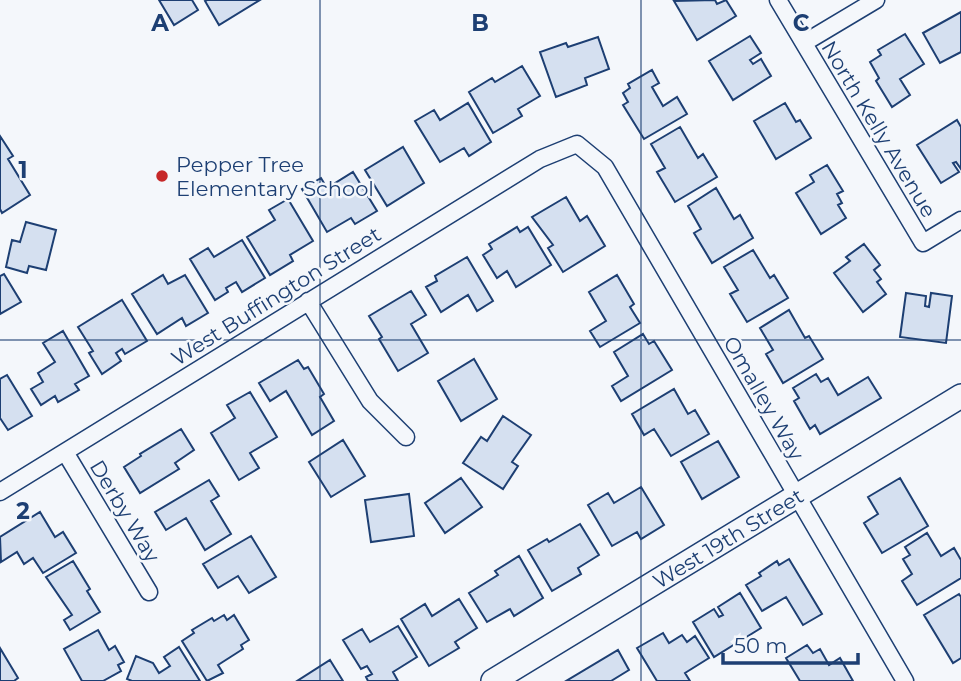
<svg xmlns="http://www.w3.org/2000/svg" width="961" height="681" viewBox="0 0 961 681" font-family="Montserrat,sans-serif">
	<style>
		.building { fill: #d5e0f0; stroke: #1d3f73; stroke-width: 2 }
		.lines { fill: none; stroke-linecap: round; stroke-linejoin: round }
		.minor-casing { stroke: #1d3f73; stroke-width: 19 }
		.secondary-casing { stroke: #1d3f73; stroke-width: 26 }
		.minor { stroke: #f4f7fb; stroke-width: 16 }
		.secondary { stroke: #f4f7fb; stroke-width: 23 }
		.grid { fill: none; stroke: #1d3f73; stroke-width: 2; stroke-opacity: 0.55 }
		.poi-dot { fill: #c62828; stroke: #f4f7fb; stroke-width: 2.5 }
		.labels { text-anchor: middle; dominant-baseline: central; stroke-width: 5; stroke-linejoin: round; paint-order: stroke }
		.street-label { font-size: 21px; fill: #1d3f73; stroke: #f4f7fb }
		.poi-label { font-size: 21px; fill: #1d3f73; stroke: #f4f7fb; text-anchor: start }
		.grid-label { font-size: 23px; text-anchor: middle; font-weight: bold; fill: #1d3f73; stroke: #f4f7fb; stroke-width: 5; stroke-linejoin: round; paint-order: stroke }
	</style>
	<rect width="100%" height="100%" fill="#f4f7fb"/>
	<!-- building -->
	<path class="building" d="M159 0H192L198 10 174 25Z
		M207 0H260L219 25 205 1Z
		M715 0 717 4 726 0 736 16 697 40 674 1Z
		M961 12V52L940 63 923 33Z
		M905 34 924 64 900 79 910 95 892 107 876 81 879 78 870 62 881 55 878 50Z
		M750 36 761 53 750 60 753 64 761 59 771 76 733 100 709 61Z
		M598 37 609 69 585 78 587 85 556 97 540 52 566 43 568 47Z
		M522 66 540 96 518 109 522 116 493 133 469 92 492 78 495 82Z
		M652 70 659 83 652 87 663 106 677 97 687 114 644 139 623 105 628 102 623 93 630 88 628 84Z
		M468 103 491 142 469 156 464 148 440 162 415 121 434 110 440 120Z
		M785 103 796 122 800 120 811 138 776 159 754 121Z
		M957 120 961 127V169L956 162 953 163 959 172 941 183 917 145Z
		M680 127 698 158 703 154 717 177 675 202 657 172 665 168 651 144Z
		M0 136 13 156 8 159 30 195 2 213 0 209Z
		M403 147 424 183 387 206 365 170Z
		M827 165 843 191 837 194 842 203 838 205 846 218 821 234 796 193 814 182 810 175Z
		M353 172 377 211 355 224 351 218 327 232 302 189 321 178 327 188Z
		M716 188 734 219 740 215 753 238 712 263 694 233 701 229 688 206Z
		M566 197 580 221 587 216 605 246 563 272 548 248 553 245 532 217Z
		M288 199 313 241 290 255 293 261 270 275 247 237 275 220 269 210Z
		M26 222 56 230 46 270 29 266 27 273 6 267 12 240 20 242Z
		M517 227 520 232 528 227 551 265 516 287 507 271 497 278 483 255 492 249 489 244Z
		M242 240 265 278 242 292 236 282 226 288 228 292 215 300 190 259 208 248 214 257Z
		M864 244 880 265 874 270 881 279 877 282 886 294 863 312 834 273 850 261 846 257Z
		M753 250 770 278 774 275 788 298 747 322 730 294 738 290 724 267Z
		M467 257 493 301 477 311 468 295 441 312 426 287 437 281 435 276Z
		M4 274 21 302 0 314V276Z
		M163 275 168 284 185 275 208 313 186 326 182 318 157 334 132 294Z
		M617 275 634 304 630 307 640 323 600 347 590 331 606 321 589 292Z
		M411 291 426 315 411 324 428 353 398 371 379 339 382 337 369 316Z
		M906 293 926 296 925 306 929 307 931 293 952 296 946 343 900 337Z
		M122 300 147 341 125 354 122 349 116 353 121 361 102 374 89 353 93 351 78 327Z
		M789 310 805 338 809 336 823 359 783 383 766 354 773 350 760 328Z
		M63 331 89 376 75 384 79 390 58 402 55 396 41 405 31 389 43 382 38 373 55 362 43 343Z
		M643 334 649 344 654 341 672 370 621 401 612 386 628 376 614 352Z
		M474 359 497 399 461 421 438 381Z
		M298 360 304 369 308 367 324 394 320 397 334 421 312 435 286 391 270 401 259 383Z
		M816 374 821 382 828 378 838 395 868 377 881 398 820 434 815 425 810 429 794 401 799 398 793 388Z
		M7 375 32 416 8 430 0 418V379Z
		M674 389 688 414 695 410 709 434 671 456 654 429 644 435 632 414Z
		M250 392 277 437 250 453 259 468 239 480 211 433 235 418 227 405Z
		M503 416 531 435 512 462 518 466 503 489 463 463 481 437 487 441Z
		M181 429 194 450 175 463 179 469 140 493 124 467 141 456 140 454Z
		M343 440 365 476 331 497 309 462Z
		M718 441 739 477 702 499 681 462Z
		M461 478 482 507 445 533 425 503Z
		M900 478 928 526 882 553 864 523 878 514 868 497Z
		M209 480 219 496 211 501 231 534 205 550 186 518 166 530 155 512Z
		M641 487 664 525 641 539 637 532 612 546 588 505 608 493 614 503Z
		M409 494 414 536 371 542 365 500Z
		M40 512 55 537 63 532 76 553 43 573 33 558 24 564 17 552 1 562 0 537Z
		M580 524 599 555 578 568 581 574 552 591 528 550 547 539 549 542Z
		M927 533 941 556 954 548 961 560V578L917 605 902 581 912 574 903 559 910 555 905 547Z
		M251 536 276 577 249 593 238 576 218 588 203 564Z
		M519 556 543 598 514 616 510 609 487 622 469 593 498 575 495 571Z
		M789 559 822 614 803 625 786 597 762 611 746 585 761 576 759 573 777 561 779 565Z
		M73 561 90 589 87 591 100 612 70 630 64 620 72 615 46 577Z
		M740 593 761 628 714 657 693 622 714 609 719 617 723 615 718 607Z
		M959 594 961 597V658L953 663 924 615Z
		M459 599 477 628 455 642 459 648 429 666 401 619 425 604 432 616Z
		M224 615 227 620 234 615 249 640 241 645 243 649 218 665 223 673 207 681 182 641 194 633 192 630 212 618 214 621Z
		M398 626 417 657 393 672 398 681H368L366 677 372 674 367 666 361 669 343 640 362 629 370 642Z
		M98 630 109 650 115 646 124 662 118 665 121 671 103 681H82L64 649Z
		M663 633 669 643 682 635 687 642 695 636 709 658 685 673 690 681H657L637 648Z
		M807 645 813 653 820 649 829 665 840 658 853 681H800L786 658Z
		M179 647 200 681H132L127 679 136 656 153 663 159 673 170 666 164 657Z
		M0 648 18 678 14 681H0Z
		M618 650 629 670 611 681H566Z
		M330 660 343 681H297Z"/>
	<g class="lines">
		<!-- minor casing -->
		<g class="minor-casing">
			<path id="minor" d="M778 0 923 243 961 220
				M804 43 876 0
				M308 301 370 401 406 437
				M65 452 149 592
				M0 492 540 159 577 144 605 167 905 681"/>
		</g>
		<!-- secondary casing -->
		<g class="secondary-casing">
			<g id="secondary">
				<path id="s1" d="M493 681 961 396"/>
			</g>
		</g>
		<!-- minor -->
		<use href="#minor" class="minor"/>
		<!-- secondary -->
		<use href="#secondary" class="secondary"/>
	</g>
	<!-- grid -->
	<path class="grid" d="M320 0V681M641 0V681M0 340H961"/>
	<!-- markers -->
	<circle class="poi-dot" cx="162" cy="176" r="7"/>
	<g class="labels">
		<!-- street labels -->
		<g class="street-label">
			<text transform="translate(879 129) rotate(59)">North Kelly Avenue</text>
			<text transform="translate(276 296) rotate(-32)">West Buffington Street</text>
			<text transform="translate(764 398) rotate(60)">Omalley Way</text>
			<text transform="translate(125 511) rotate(59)">Derby Way</text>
			<text stroke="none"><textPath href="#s1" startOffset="275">West 19th Street</textPath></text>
		</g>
		<!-- poi labels -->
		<g class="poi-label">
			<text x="176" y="164">Pepper Tree<tspan x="176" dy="24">Elementary School</tspan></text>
		</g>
	</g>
	<g class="grid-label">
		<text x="160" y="31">A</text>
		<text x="480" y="31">B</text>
		<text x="801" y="31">C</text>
		<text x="23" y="178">1</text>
		<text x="23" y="519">2</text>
	</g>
	<!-- scale -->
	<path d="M723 653v10h135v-10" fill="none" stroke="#1d3f73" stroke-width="3.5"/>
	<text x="734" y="653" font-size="21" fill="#1d3f73" stroke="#f4f7fb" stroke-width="5" paint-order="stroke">50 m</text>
</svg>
